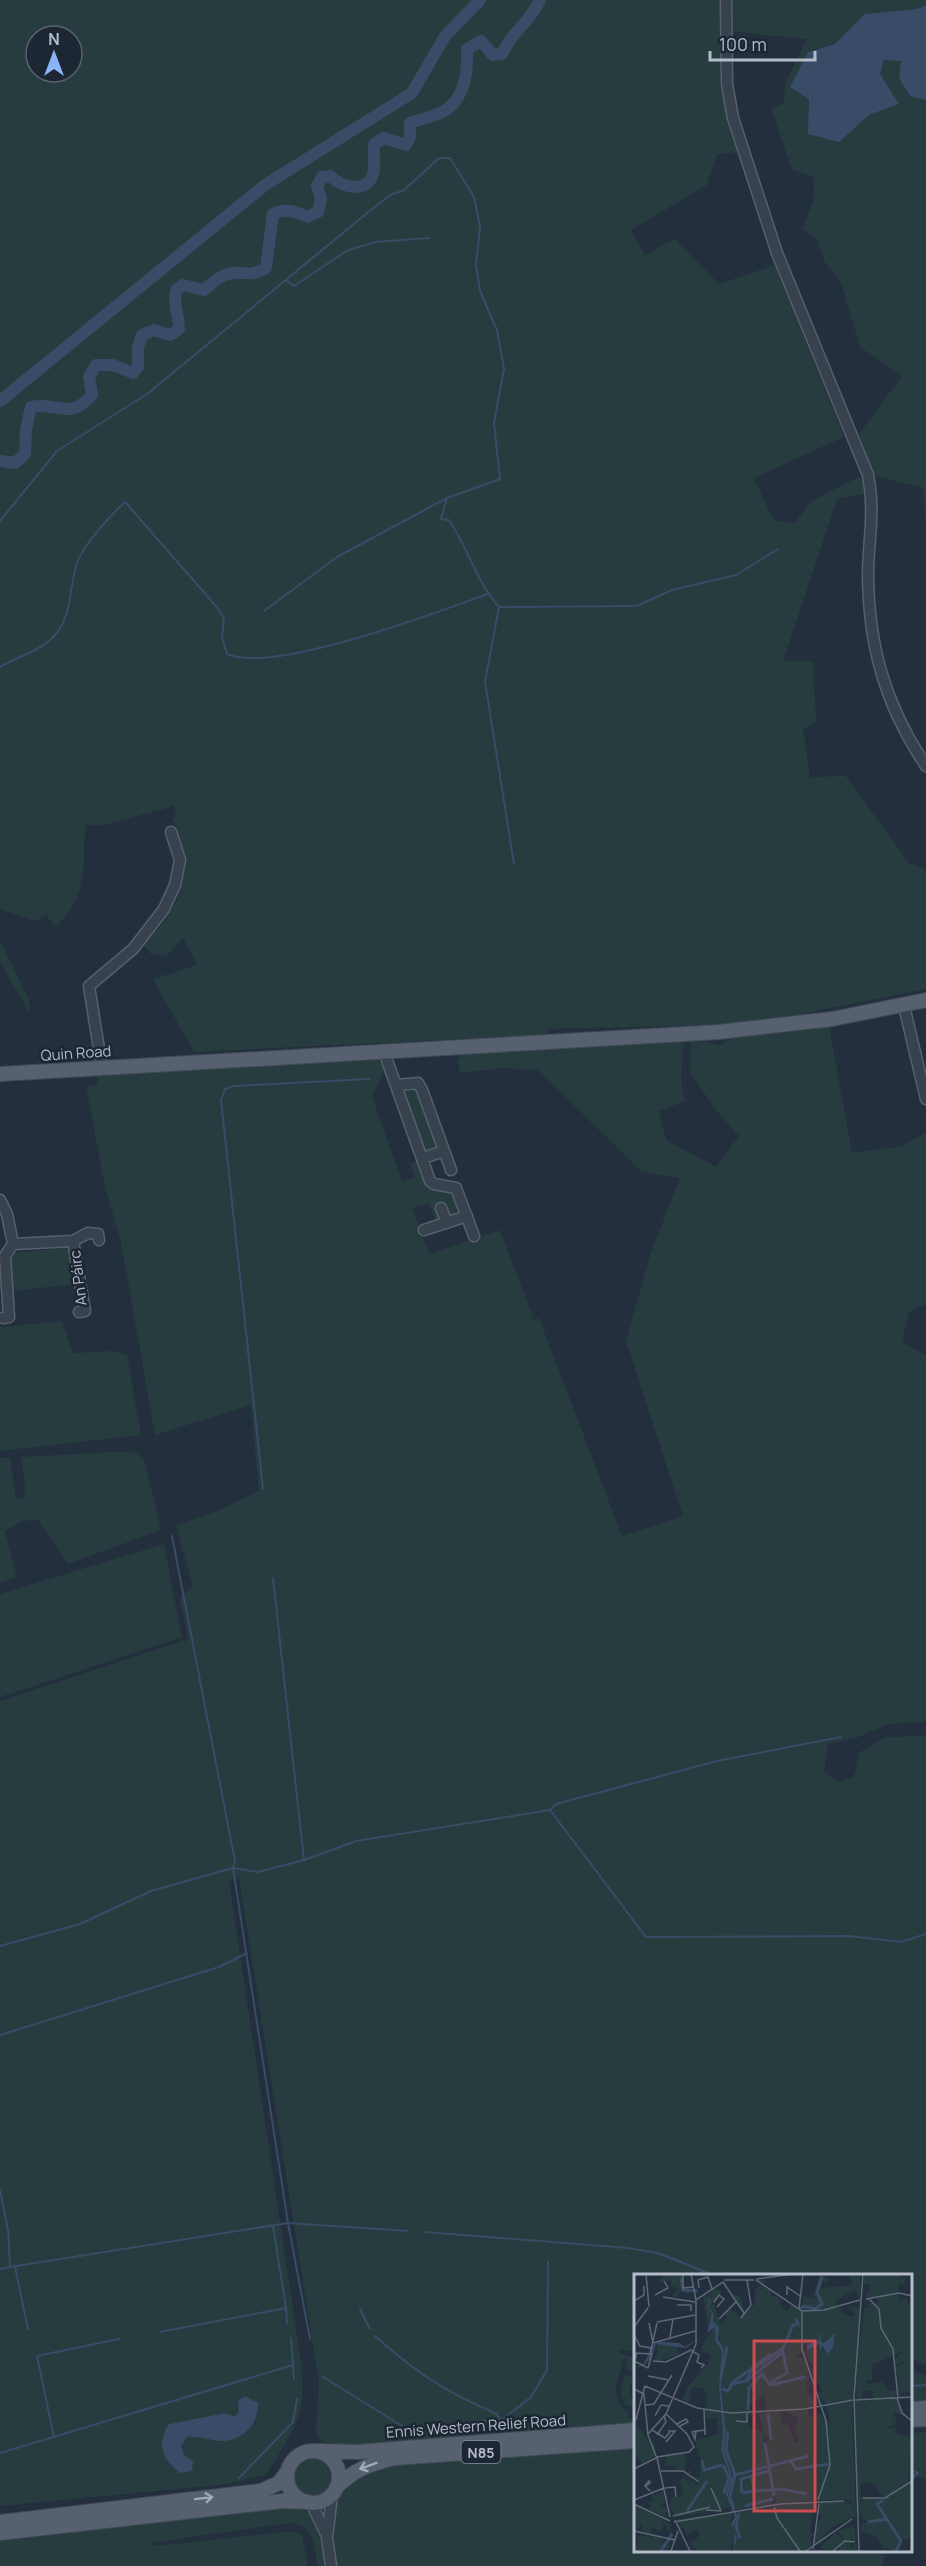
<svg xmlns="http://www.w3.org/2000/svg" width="926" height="2566" viewBox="0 0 926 2566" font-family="Manrope,sans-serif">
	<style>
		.green { fill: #263c3f; fill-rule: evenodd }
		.water { fill: #394c67 }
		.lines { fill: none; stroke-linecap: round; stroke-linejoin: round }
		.stream { stroke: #394c67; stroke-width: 2 }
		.river { stroke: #394c67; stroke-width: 12 }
		.minor-casing { stroke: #565f6c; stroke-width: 13 }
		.major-casing { stroke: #414a57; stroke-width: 16 }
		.minor { stroke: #38414e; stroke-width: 10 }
		.major { stroke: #56606e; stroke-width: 14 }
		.oneway { stroke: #a1aab7 }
		.labels { text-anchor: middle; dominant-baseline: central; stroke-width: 5; stroke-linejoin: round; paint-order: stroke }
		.shield { fill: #1d2633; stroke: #878f9c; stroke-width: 1.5 }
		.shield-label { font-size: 14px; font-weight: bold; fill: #b4bcc9 }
		.street-label { font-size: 15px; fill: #b4bcc9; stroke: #1d2633 }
		.inset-river { fill: none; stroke: #394c67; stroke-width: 3 }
		.inset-road { fill: none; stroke: #5e6776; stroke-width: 1.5 }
		.view { fill: #ce4d50; fill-opacity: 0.15; stroke: #ce4d50; stroke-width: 3 }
		.inset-edge { fill: none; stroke: #b4bcc9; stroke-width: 3 }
	</style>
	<rect width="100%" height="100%" fill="#242f3e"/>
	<!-- green -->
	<path class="green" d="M0 0H926V5L916 9 865 14 835 44 808 52 809 99 839 142 869 115 898 104 880 74 884 60 901 61 909 95 926 100V526L923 488 875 476 859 434 902 376 860 347 841 282 824 261 817 239 803 229 814 198V177L792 170 771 108 783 104 786 82 807 39 728 31 720 84 741 152 717 154 707 185 631 230 645 255 675 239 719 284 775 265 844 437 754 478 774 521 795 523 810 502 860 476 865 494 837 499 783 661H813L816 723 803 729 810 778 845 775 909 863 926 869V989L800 1014 796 1019 706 1025 549 1029 546 1035 194 1052 153 979 197 965 183 938 166 956 151 954 143 945C186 901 192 877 173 819L176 817 173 804 167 808 105 825H85C83 866 88 897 56 927L46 915 35 921 0 909ZM36 36H72V72H36Z
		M0 940 29 1000 30 1014 0 962Z
		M829 1026 852 1153 902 1146 926 1132V1304L909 1312 902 1342 926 1355V1722L889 1724 856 1738 828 1744 824 1772 837 1782 854 1777 860 1752 885 1737 926 1736V2365L910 2358V2275H635V2352L620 2349 619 2352 635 2359V2383L630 2384V2397L635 2401V2408L627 2406C619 2395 620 2390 624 2377L631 2376 632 2371 626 2368 627 2359 624 2358 615 2391 621 2407 629 2412 628 2419H635V2424L351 2446 322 2442 316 2434 319 2383 239 1878 229 1881 301 2362C307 2418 294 2429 266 2475L220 2485 0 2506V1701L188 1639 180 1598 193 1587 176 1526 217 1511 259 1491 251 1405 155 1435 121 1242 105 1187 86 1087 98 1085 97 1073 377 1060 385 1068 372 1097 402 1181 415 1178 410 1164 417 1161 430 1188 453 1190 459 1207 456 1214 439 1215 436 1223 429 1204 412 1208 429 1254 500 1230 533 1317 530 1320 539 1318 622 1536 683 1516 626 1341 650 1255 680 1178 642 1172 538 1070 503 1068 460 1073 458 1060 465 1051 684 1038 681 1081 685 1101 659 1111 666 1140 716 1167 739 1136 716 1110 690 1073 691 1038 720 1045 741 1033Z
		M416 1086 437 1146 425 1151 404 1093 407 1087Z
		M66 1248 70 1250 76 1284 13 1291 10 1258 12 1253Z
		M62 1321 73 1353 114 1351 127 1355 141 1435 0 1451V1327Z
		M133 1451 144 1459 161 1530 68 1564 38 1520 23 1521 5 1531 17 1577 0 1583V1458H10L16 1499H24L25 1485 21 1457Z
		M164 1544 182 1637 0 1697V1594Z
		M910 2369 926 2376V2400L910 2401Z
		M926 2432V2479L913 2476 910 2490V2433Z
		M635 2447V2550L894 2551 884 2554 882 2566H335L330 2526 331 2515 339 2498 360 2474 392 2465Z
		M291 2476a22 22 0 1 1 44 0a22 22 0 1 1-44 0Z
		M288 2506C326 2513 322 2533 327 2566H317C314 2544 314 2523 288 2523L150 2543 155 2546 294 2531 302 2535 308 2566H0V2541Z"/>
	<!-- water -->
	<path class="water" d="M926 5V100L910 96 899 78 901 61 884 60 880 74 899 104 869 115 839 142 808 134 809 99 790 87 808 52 835 44 865 14 916 9Z
		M245 2396 258 2403C259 2424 242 2442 220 2441 209 2440 199 2436 187 2437L181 2446 184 2455 193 2461 192 2471 180 2473C162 2459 156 2444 169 2424L226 2413 234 2417 239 2412 238 2400Z"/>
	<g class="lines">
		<!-- stream -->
		<path class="stream" d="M287 281 294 286 348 250 376 242 429 238
			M447 498 441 519 449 520C468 548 476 581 499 607L637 606 672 590 736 575 778 549
			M0 521 57 451 147 394 377 205 392 194 403 191 439 158H450L474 197 480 227 476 265 480 291 497 330 504 369 494 423 500 479 447 498 337 557 264 611
			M499 607 485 682 514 864
			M0 667C18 656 42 651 56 634 73 613 69 587 77 563 83 545 111 515 125 502L215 605 224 618 222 638 227 654C275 674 434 613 488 594
			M263 1489 221 1100 225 1089 233 1086 369 1079
			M172 1536 235 1861 233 1868 288 2223 310 2339
			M273 1578 304 1860
			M550 1810 646 1937 849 1936 901 1942 926 1934
			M0 1946 80 1924 151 1891 233 1868 258 1872 304 1860 356 1841 550 1810 556 1804 717 1761 841 1737
			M0 2035 219 1967 247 1953
			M0 2190 8 2230 10 2267 0 2269
			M273 2226 286 2308
			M425 2232 628 2248 658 2253 713 2275
			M10 2267 288 2223 408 2231
			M15 2267 28 2329
			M360 2309 370 2329
			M160 2332 286 2308 287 2324
			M375 2336C418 2374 444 2391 497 2414L500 2420
			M291 2338 293 2365
			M323 2377 407 2429 503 2419 531 2397 547 2370 548 2262
			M910 2386 926 2385
			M54 2437 37 2356 119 2339
			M0 2453 293 2365 294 2379
			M910 2470 918 2473 910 2481
			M239 2478 293 2422 297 2399"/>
		<!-- river -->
		<path class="river" d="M0 401 265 185 412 93 445 36 480 0
			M0 461 15 463 25 454 26 429 31 407C58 401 68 422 92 395L89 377 96 365H113L133 373 138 367V347L142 335 154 330 170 335 179 329C179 315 172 302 177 289L183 285 204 290C212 283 221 274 233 273 250 271 247 278 266 268L273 214C285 208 295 211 307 217L318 212 321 198 317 186 322 177 330 176C341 186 363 194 372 177 376 170 373 153 374 144L384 138 406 145 410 137V123C421 119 437 116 446 110 465 97 468 70 467 49L481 41 493 55 502 54C512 31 529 24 540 0"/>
		<!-- minor casing -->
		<g class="minor-casing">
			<path id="minor" d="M726 0 727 84 733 118 777 253 868 475C875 511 869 536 868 571 868 645 885 705 926 766
				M904 1006 926 1099
				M384 1052 430 1181 434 1184 456 1188 474 1236
				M102 1068 89 986 133 949 164 909 175 885 180 860 171 832
				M397 1085 418 1083 422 1090 451 1170
				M429 1156 444 1151
				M0 1200 7 1214 13 1244
				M441 1208 447 1223
				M424 1230 467 1216
				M73 1241 85 1311 79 1312
				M3 1318 9 1317 5 1256 13 1244 73 1241 88 1233 98 1234 99 1240
				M311 2503 325 2532
				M331 2566 327 2538 332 2495"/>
		</g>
		<!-- major casing -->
		<g class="major-casing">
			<path id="major" d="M0 1074 719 1032 832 1019 926 1000
				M910 2409 926 2408
				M910 2420 926 2419
				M287 2477a26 26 0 1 1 52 0a26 26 0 1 1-52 0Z
				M320 2451 357 2452 635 2430
				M336 2488C354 2469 370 2464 395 2458L635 2441
				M0 2522 261 2491 279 2483 287 2472
				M0 2533 283 2501 308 2502"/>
		</g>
		<!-- minor -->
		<use href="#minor" class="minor"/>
		<!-- major -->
		<use href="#major" class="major"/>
	</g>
	<!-- one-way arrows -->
	<defs><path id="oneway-shaft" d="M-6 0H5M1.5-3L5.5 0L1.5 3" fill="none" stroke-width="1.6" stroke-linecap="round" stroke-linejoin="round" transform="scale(1.5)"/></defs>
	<g class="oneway">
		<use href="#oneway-shaft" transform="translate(368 2466) rotate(160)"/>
		<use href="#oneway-shaft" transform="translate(204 2498) rotate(-7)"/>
	</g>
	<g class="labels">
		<!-- shield labels -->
		<rect class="shield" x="461.5" y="2441" width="39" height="22" rx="4.5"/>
		<g class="shield-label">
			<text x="481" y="2452">N85</text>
		</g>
		<!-- street labels -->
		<g class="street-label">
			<text transform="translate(76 1053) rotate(-4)">Quin Road</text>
			<text transform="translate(78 1278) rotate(-97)">An Páirc</text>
			<text transform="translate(476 2426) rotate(-4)">Ennis Western Relief Road</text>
		</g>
	</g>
	<!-- overview -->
	<g transform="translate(634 2274)">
		<rect width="278" height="278" fill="#242f3e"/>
		<path d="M31 0H48L50 16 55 17V21L46 17 43 23H37L44 14 37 12 38 6 25 8ZM214 0H227L226 24 220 16 201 27 209 39 217 43 221 41 215 33H225V28L219 29 227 27 218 126 221 225H217L221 226 222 242 197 254 179 274 180 261 176 264 178 271 171 277H99L103 264 99 252 101 238 141 234 140 230 184 227 214 228 220 233 215 225 142 229 140 219 137 231 101 236 94 218 99 201 90 176 92 157 87 109 90 75 78 44 74 53 69 21 74 23 80 14 88 18 80 28 86 51 94 43 90 40 95 34 106 43 109 40 88 8 98 21 106 22 111 38 121 30V16L127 10 123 6H131L127 11 137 16V22H143L149 35 154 37 158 31 165 35 170 26 167 22 182 25 179 22 186 2 194 5 192 10 189 6 187 14 213 12 218 9ZM189 57 186 67 190 69 201 59 199 74 193 80 189 72 185 75V70L173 76V71L184 66ZM168 69 173 70V82L179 92 177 96 188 118 183 120 192 130 197 149 189 146 187 140 176 143 173 135 187 130 173 118 172 110 177 100 171 101 176 96 171 85 162 82 169 77ZM131 121 133 137 150 136 164 145 161 156 165 167 161 168 153 149 148 150 145 137 125 139 130 162 136 161 131 173 128 157 115 154 114 141 118 142 115 131 119 130 122 134 119 128ZM180 231 185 232 183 239 188 241 180 260 176 259ZM230 0H268L267 4 272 3 270 10 265 9V26L273 24V29L277 30V117L260 121 270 142 259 137 263 150 249 155 262 153 261 159 277 164 274 209H277V264L267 267 262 277 249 274 243 263 227 257V251L233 248 226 242 228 238 224 242 226 277 223 227 227 226 223 225 221 127H238L239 117 228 116V125H223L222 98 230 34H235L230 30 244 29 242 24 231 23 237 10H230ZM268 78 258 88 260 92 270 88 261 94 264 99 263 117H255L249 108 233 110 232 106 238 107 239 90ZM237 208 250 223 249 226 227 222 226 211ZM80 53 88 77 85 112 89 158 87 177 97 203 92 220 98 233 44 243 36 235 37 224 49 220 47 208H43L50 204 65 211 66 207 53 202 52 199 56 195V202L66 203V187L70 196 61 167 84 160 83 144 69 145 73 126 70 114 58 113 54 130 49 125 54 112 75 89 77 81 62 76 70 77 67 73ZM23 70 44 72V81L24 87 20 85 24 78ZM4 153 17 170 22 166 27 168 21 167V182L8 190 3 182 0 184V154ZM46 178 52 182 51 197 41 195V191L30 192 33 180ZM22 213 18 216 21 221 29 218 31 228 27 232 35 235 31 239 34 244 1 228 16 234 17 231 12 227H20L15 216ZM0 230 36 250 39 261 33 277H0L2 272 6 273 3 267 6 261 11 263 13 258 7 257 9 248 2 256ZM30 250 37 262 28 270 27 263H14L19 252 26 258ZM99 238 97 250 101 263 96 277H64L67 272 63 276 55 270 59 265 67 271 60 265 65 263 64 255 53 262 49 252 46 257 43 245ZM220 251 222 267H218L216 274 222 269 223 277H206L205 272 199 277 186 274 201 259 210 266 204 257Z" fill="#263c3f" fill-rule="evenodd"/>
		<path d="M71 24 75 25 77 27 74 34 78 37 79 39V48L85 53 84 65 90 75 87 112V115H90L92 118 87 116 92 157 90 176 99 205 94 220 99 227 103 244 99 252 103 264 99 277 101 260 97 250 101 243 92 220 97 203 87 177 89 158 85 112 88 77 82 68 81 53 52 74 22 70 18 82 11 90 0 95 10 89 19 71 26 68 45 69 51 73 73 59 78 39 73 33 76 27ZM189 56 186 67 190 69 201 59 199 74 193 80 189 72 186 76 185 70 173 76V71L184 66Z" fill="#394c67"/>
		<path class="inset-river" d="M47 4 49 16 63 17M165 35 170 32 181 35 188 30 183 18 188 2M87 103 93 73M112 107 149 78 153 99 137 108M98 109 137 80M88 115 94 117 98 110 112 107 117 97 149 74 159 51 164 50 162 44M114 136 115 114 128 100 136 111 171 103M134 139 137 166M94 157 92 176 101 201M131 169 140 222M68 186 70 196 88 191M157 188 162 195 195 190M89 191 95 203 90 219M148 215 173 220M121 217 147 215M108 219 107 205 135 197M109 219 120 217 118 203M96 223 101 201 175 182M249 226 243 230 267 267 262 277M111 232 139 225M53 237 73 207M105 239 102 252 106 264M234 248 253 245M27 277 38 260"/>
		<path class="inset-road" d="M12 0 15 33M49 0V14L60 13M57 0 62 26M122 5 159 0M90 6H120M122 6 168 37 190 36 226 26M89 8 110 39M65 14 64 6 74 3 78 15M21 21 34 14 30 7M153 21V13L166 22M29 23 61 28M232 25 265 19 278 22M235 25 245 35 247 54 259 75 264 124M0 27 10 21V12M80 28 85 21 90 25 83 33M43 31H57V37M165 35 169 0M168 37V75L192 147 196 191 184 226M107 44 117 31 113 6M85 45 103 27M23 48 61 41M15 49 19 69 61 57M0 53 14 34M0 61 6 72 17 74M36 63 39 45M0 79 18 80 14 94M3 80 0 87 14 94M16 80 23 49M19 87 32 88 57 76 65 81 63 88 70 91 67 94M14 102 35 106M0 115 10 120 14 161 24 187M9 119 11 112 63 134 97 139 171 135 219 126M263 124 268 139 278 147M221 126 278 123M11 131 20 130 38 101M70 136 71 161M21 142 27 131 35 132M2 146 9 119M102 147 113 148V139M43 150 52 145 54 148 46 152M18 156 31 164 36 158M62 157 61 165 58 158 62 157 72 156M14 160 32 140 62 70V26L89 8M23 161 32 148 30 142M32 168 41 157H34M23 183 55 178 60 173 53 160 32 140M23 184 36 243M0 195 22 184M27 197H49L65 208M11 212 15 207 16 209 11 212 16 217M31 214 41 213 42 223M229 224H251L278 207M0 226 30 214M0 230 36 247M140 233 143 244 166 277M72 236 87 237 77 214M39 242 76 233M41 246 56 277M40 248 146 230 210 227M0 257 41 266M179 275 185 230M37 277 44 257M172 277 218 245M199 277 211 267 221 268M225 277 220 123 229 0"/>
		<path class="view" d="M120 67H181V237H120Z"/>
		<rect width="278" height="278" class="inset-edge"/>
	</g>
	<!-- north arrow -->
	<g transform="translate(54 54)"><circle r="28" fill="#1d2633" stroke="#59626f" stroke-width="1.5"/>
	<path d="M0-4.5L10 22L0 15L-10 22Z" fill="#8ab4f8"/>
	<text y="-9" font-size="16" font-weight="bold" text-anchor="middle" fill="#b4bcc9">N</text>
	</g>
	<!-- scale -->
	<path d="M710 51v9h105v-9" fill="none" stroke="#b4bcc9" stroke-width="3"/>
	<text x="719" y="51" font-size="18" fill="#b4bcc9" stroke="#1d2633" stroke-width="4.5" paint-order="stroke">100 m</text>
</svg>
